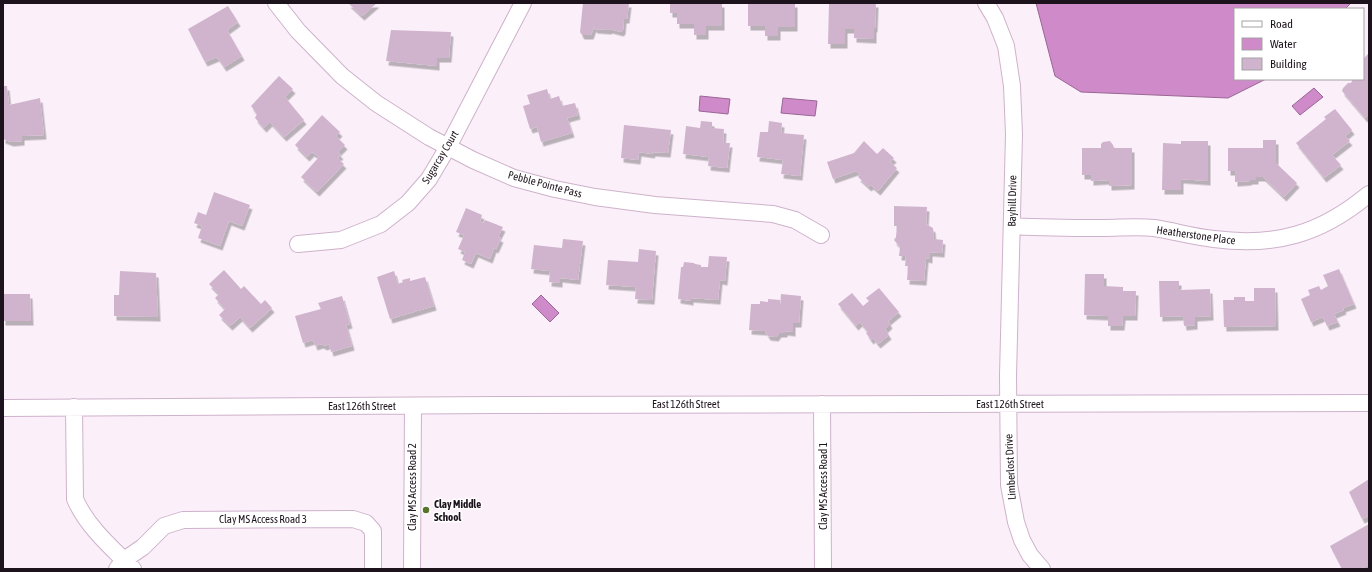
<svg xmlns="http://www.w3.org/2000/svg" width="1372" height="572" viewBox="0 0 1372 572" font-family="'Asap Condensed',sans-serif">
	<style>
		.water { fill: #cf8ac9; stroke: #9a6695 }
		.building { fill: #d0b4cd; filter: url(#shadow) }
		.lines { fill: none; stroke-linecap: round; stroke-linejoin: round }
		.minor-casing { stroke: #ceb2cb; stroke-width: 18 }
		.minor { stroke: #fff; stroke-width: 16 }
		.poi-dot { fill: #577429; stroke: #fff; stroke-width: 1.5 }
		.labels { text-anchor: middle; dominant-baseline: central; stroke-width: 3; stroke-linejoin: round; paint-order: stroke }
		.street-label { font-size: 11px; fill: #1d131c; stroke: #fff }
		.poi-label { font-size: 11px; font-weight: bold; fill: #1d131c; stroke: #fff; text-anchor: start }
	</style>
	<defs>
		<filter id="shadow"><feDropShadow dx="2.5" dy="4.5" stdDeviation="0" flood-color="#0004"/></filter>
	</defs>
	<rect width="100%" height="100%" fill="#fbeffa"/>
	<!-- water -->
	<path class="water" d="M1036 3H1351L1345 9H1235V79H1266L1228 98 1081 92 1055 76Z
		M1314 88 1323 97 1300 115 1292 106Z
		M700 96 730 99 728 114 699 111Z
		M783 98 817 101 815 116 781 113Z
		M541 295 559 313 550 322 532 304Z"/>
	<!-- building -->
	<path class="building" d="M348 3H377L362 16Z
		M583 3H629L627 19H624L623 30 621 32 610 29 609 30 595 29 594 27 591 35H582L580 32Z
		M670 3H722V26H706V35H694V24H677V13H670Z
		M748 3H795V27H778V36H765V26H748Z
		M829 3H876L875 28H874V39L854 38V29H845V44H828Z
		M228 6 238 22 227 30 242 56 224 67 217 57 205 62 188 29Z
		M391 30 451 32 449 58H437V66L386 61Z
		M1369 53V114L1365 118 1342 91 1343 88 1348 83H1351L1353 79H1363V59Z
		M279 76 293 89 285 97 304 120 284 137 270 122 264 128 255 118 257 114 251 106Z
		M3 86H7L9 105 40 98 44 135 22 136V141L11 142 3 139Z
		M547 89 550 99 559 96 562 106 575 103 578 115 567 118 572 133 541 142 537 127 530 129 523 106 530 104 527 95Z
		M1335 109 1352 130 1345 136 1350 141 1332 155 1341 165 1324 178 1296 143 1326 119 1324 117Z
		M322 115 340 132 336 136 345 145 338 152 341 155 337 158 344 164 317 192 301 177 319 157 312 152 307 157 295 145Z
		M701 121 712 122V128L724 129 723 143H730L727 168 708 166 709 157 683 154 686 126 700 128Z
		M769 121 782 123 781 133 804 135 800 176 781 174 783 160 757 157 760 132H768Z
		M624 125 671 130 668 153 653 152 652 154 639 152 638 160 621 158Z
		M1263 140H1276V163L1297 183 1284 197 1263 177H1256V180H1250L1249 181 1235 182V171H1228V148H1263Z
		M864 141 877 154 883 148 894 158 890 162 897 168 878 191 871 185 869 187 858 177 860 175 856 171 833 179 827 162 854 153Z
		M1110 141 1113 145V148H1132V185L1109 186V180L1091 181V175H1082V148H1101V144L1103 142Z
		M1181 141H1208V181L1181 179V190H1162L1163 143 1181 144Z
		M214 192 250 205 242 226 229 221 220 246 198 238 202 226 194 223 198 212 206 215Z
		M894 206 927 207 926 224 933 228 934 239 943 240 942 253 930 252V259L926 258 924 281 907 280 908 266H905L906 256H899L900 247 894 240 896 237 897 226H894Z
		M466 208 482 215 480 222 483 223 485 220 503 227 498 237 501 238 496 249 494 248 490 259 476 253 471 264 462 260 465 252 458 249 464 235 456 232Z
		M563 239 583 241 578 280 560 278V283L549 282 550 271 531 269 534 245 562 248Z
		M639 249 656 251 652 300 635 299 636 287 606 285 608 260 638 262Z
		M709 256 727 257 725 281 720 280 718 300 691 298V301L678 299 681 267H683L684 262 694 263 695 264 701 265V267H708Z
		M1339 269 1354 304 1343 308 1344 310 1334 314 1338 322 1327 326 1323 317 1311 322 1301 299 1310 295 1308 290 1319 286 1321 290 1328 286 1323 275Z
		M224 270 241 289 244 286 261 304 265 300 272 308 250 328 240 317 230 326 219 315 225 309 215 298 219 294 209 284Z
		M120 271 156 273 158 317 114 316V295H119Z
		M394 271 398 284 403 282 402 280 410 278V281L425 277 434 306 390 319 377 277Z
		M1085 274H1104V286L1123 287V291H1136L1135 316H1123L1122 326H1108V316L1084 315Z
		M1159 281H1179V290L1210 289 1211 316 1195 317V325L1184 326 1183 316 1160 317Z
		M879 288 899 312 888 321 890 324 885 329 889 335 878 344 873 338 871 340 866 333 868 332 860 322 856 326 838 304 852 293 863 306 869 301 866 298Z
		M1254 288H1275L1276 326 1224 327 1223 300H1234V297H1245V301H1254Z
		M3 294H30L31 321H3Z
		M781 294 801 296 799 323H793V332L785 331V333H779L776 337 768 336 765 331 749 330 751 304H760V301L768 302V299L780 300V307Z
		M342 296 350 324 346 325 352 346 331 352 329 344 325 346 321 344 315 346 313 340 303 343 295 316 321 309 318 303Z
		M1369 479V516L1362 519 1349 492Z
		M1369 524V565L1360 569H1342L1330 546Z"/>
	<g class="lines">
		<!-- minor casing -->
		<g class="minor-casing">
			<path id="minor" d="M276 3 298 31 342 76 376 103 429 137 473 160 514 178 555 189 595 197 655 205 773 214 795 220 821 235
				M986 3 995 18 1006 46 1012 86 1014 134 1008 376 1009 485 1016 522 1022 540 1030 555 1042 569
				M1012 226C1042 228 1072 228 1103 228 1120 228 1137 226 1154 228 1174 231 1194 237 1214 239 1276 247 1321 234 1369 194
				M298 244 341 240 381 224 408 203 429 179 448 147 523 3
				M822 404 823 569
				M74 407 75 499C87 527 112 548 133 569
				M3 408 496 405 1369 403
				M117 569 124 560 143 547 164 526 183 520 353 519 366 523 373 531V569
				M412 569 413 406"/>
		</g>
		<!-- minor -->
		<use href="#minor" class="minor"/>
	</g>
	<!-- markers -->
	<circle class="poi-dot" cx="426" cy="510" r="4"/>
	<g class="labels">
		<!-- street labels -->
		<g class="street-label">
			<text transform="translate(440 157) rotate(-59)">Sugarcay Court</text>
			<text transform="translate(545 184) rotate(15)">Pebble Pointe Pass</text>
			<text transform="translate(1012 201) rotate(-89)">Bayhill Drive</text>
			<text transform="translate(1196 235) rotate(8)">Heatherstone Place</text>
			<text x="686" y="404">East 126th Street</text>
			<text x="1010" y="404">East 126th Street</text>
			<text x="362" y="406">East 126th Street</text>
			<text transform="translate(1010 467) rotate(-93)">Limberlost Drive</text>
			<text transform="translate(823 486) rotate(-90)">Clay MS Access Road 1</text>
			<text transform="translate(412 487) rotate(-90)">Clay MS Access Road 2</text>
			<text x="263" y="519">Clay MS Access Road 3</text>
		</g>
		<!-- poi labels -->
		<g class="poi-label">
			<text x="434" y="504">Clay Middle<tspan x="434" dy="13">School</tspan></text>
		</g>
	</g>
	<!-- border -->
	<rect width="1372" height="572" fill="none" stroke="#1d131c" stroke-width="8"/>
	<!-- legend -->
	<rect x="1234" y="8" width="130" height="72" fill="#ffffff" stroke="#a5a1a4"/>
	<rect x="1242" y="21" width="20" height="6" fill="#ffffff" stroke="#a5a1a4"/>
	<text x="1270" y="28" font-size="12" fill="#1d131c">Road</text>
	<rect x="1242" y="38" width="20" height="12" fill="#cf8ac9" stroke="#a5a1a4"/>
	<text x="1270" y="48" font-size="12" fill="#1d131c">Water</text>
	<rect x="1242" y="58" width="20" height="12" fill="#d0b4cd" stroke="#a5a1a4"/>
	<text x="1270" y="68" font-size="12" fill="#1d131c">Building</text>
</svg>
